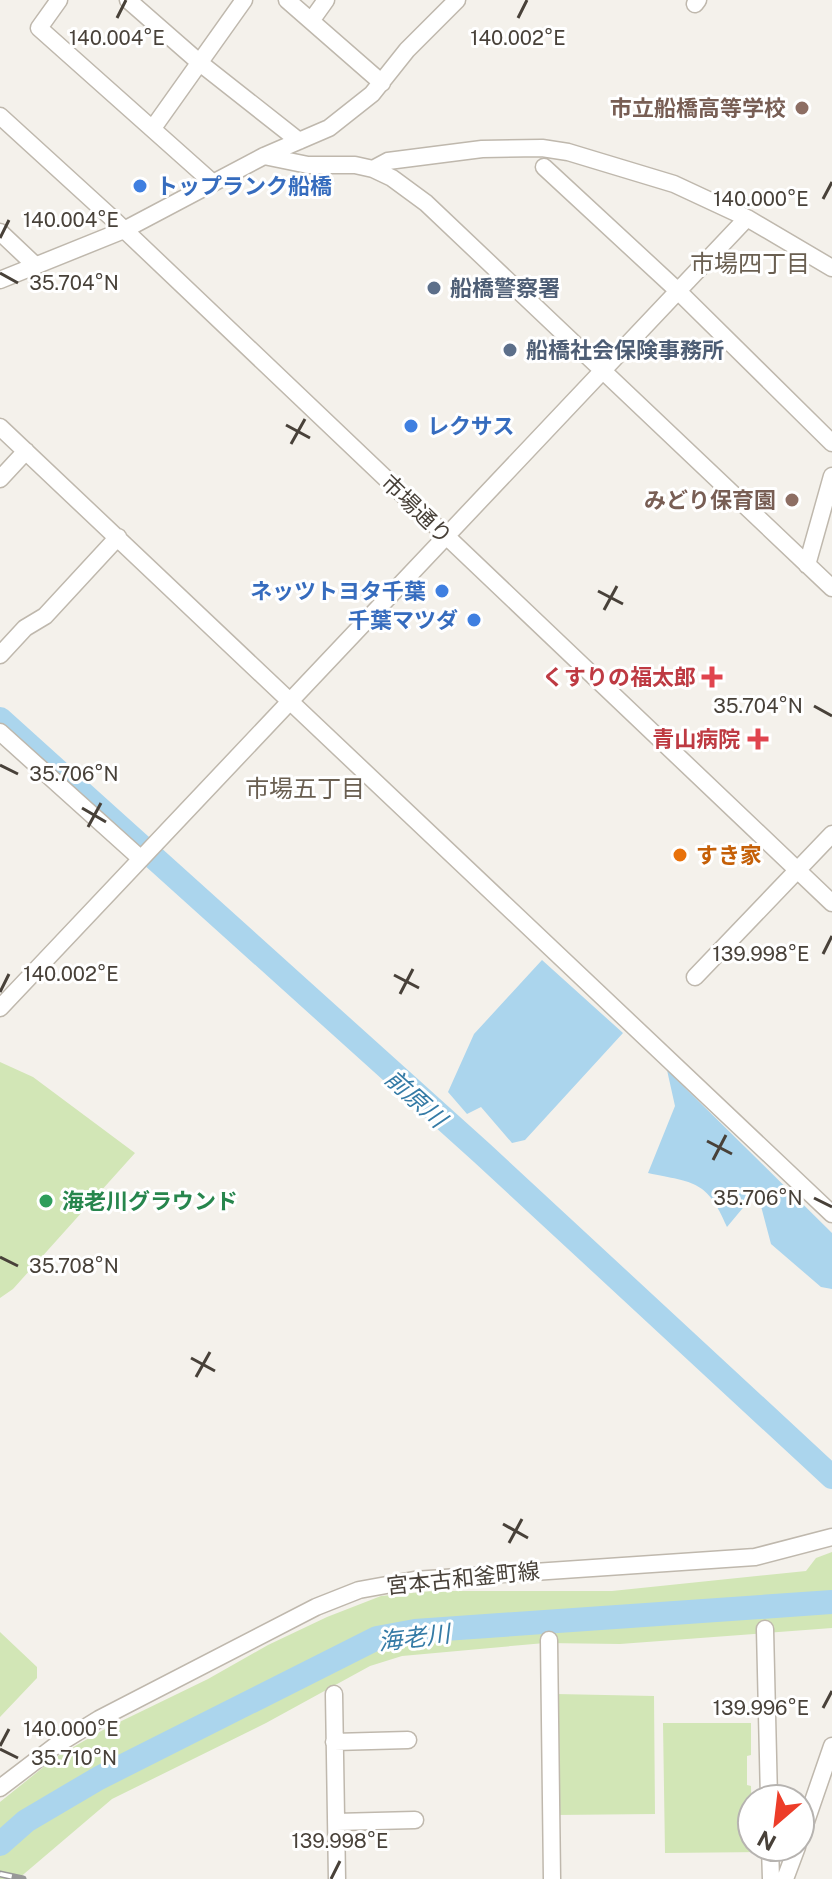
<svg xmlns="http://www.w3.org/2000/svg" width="832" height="1879" viewBox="0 0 832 1879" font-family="'Public Sans','Noto Sans JP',sans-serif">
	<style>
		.green { fill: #d2e6b6 }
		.water { fill: #abd5ed }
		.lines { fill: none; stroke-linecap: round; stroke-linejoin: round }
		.river { stroke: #abd5ed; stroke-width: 24 }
		.minor-casing { stroke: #bfb8ad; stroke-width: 19 }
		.minor { stroke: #fff; stroke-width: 16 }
		.rail-casing { stroke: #989898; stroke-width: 7 }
		.rail { stroke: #fff; stroke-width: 4; stroke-dasharray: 12; stroke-linecap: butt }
		.ticks { fill: none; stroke: #484139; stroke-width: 3 }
		.education-dot { fill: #8d6e63; stroke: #fff; stroke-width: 3 }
		.shop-dot { fill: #3f7fe0; stroke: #fff; stroke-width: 3 }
		.service-dot { fill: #5c6f8a; stroke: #fff; stroke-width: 3 }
		.health-dot { fill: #e0444e; stroke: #fff; stroke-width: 3 }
		.food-dot { fill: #e8710a; stroke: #fff; stroke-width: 3 }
		.leisure-dot { fill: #2e9e5b; stroke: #fff; stroke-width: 3 }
		.labels { text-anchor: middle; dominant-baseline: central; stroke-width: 6; stroke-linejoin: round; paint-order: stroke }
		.education-label { font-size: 22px; font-weight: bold; fill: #785e54; stroke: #fff; text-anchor: end }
		.shop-label { font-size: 22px; font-weight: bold; fill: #366cbe; stroke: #fff; text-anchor: start }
		.service-label { font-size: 22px; font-weight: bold; fill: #4e5e75; stroke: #fff; text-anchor: start }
		.street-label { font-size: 22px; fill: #484139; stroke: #fff }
		.health-label { font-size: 22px; font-weight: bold; fill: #be3a42; stroke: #fff; text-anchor: end }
		.food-label { font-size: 22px; font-weight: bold; fill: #c56008; stroke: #fff; text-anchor: start }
		.leisure-label { font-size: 22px; font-weight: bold; fill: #27864d; stroke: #fff; text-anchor: start }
		.neighbourhood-label { font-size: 24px; fill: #6a5f51; stroke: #fff }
		.water-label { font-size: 24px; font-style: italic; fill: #357ba6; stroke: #fff }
		.ticks-label { font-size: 20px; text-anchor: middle; fill: #484139; stroke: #fff; stroke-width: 6; stroke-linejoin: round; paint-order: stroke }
	</style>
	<rect width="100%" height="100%" fill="#f4f1eb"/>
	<!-- green -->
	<path class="green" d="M0 1062 33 1077 135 1153 13 1289 0 1298Z
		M832 1552V1628L620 1644 545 1643 402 1656 370 1666 266 1723 112 1799 18 1879H0V1802L56 1757 103 1730 208 1679 268 1645 327 1617 381 1596 433 1591H612L806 1571 816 1558Z
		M0 1632 37 1667V1678L0 1717Z
		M556 1694 654 1696 655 1814 556 1815Z
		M663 1723H751V1755L747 1756V1785L751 1786 752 1849H766V1852L665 1853Z"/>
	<!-- water -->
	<path class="water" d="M542 960 623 1033 525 1140 512 1143 481 1107 467 1114 448 1092 474 1034Z
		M667 1070 832 1233V1289L821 1287 771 1244 757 1191 727 1227C707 1180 695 1183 648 1173L675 1106Z"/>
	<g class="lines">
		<!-- river -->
		<path class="river" d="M0 719 482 1153 832 1477
			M0 1844 26 1821 99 1778 377 1638 415 1631 832 1602"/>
		<!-- minor casing -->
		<g class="minor-casing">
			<path id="minor" d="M59 0 39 28 213 183
				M128 0 200 63 299 141
				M287 0 382 83
				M695 4 698 0
				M311 21 326 0
				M0 116 113 219 832 903
				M153 128 244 0
				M264 156 308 165H355L373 169 392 178 426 203 832 588
				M544 167 678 291 832 443
				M373 169 388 161 482 149 542 148 568 152 674 184 747 218 832 268
				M0 232 36 266
				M0 280 124 230 264 156 329 128 372 94 407 50 457 0
				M0 427 832 1214
				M0 479 26 451
				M807 565 832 476
				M0 655 25 628 45 616 118 537
				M0 732 140 858
				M695 977 832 834
				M0 1008 747 218
				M765 1629 769 1799
				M549 1640 552 1879
				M334 1694 337 1879
				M334 1742 408 1740
				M0 1788 55 1746 99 1719 316 1607 359 1590 414 1580 755 1557 832 1537
				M336 1822 415 1820
				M800 1839 832 1746
				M770 1847 771 1879
				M785 1879 797 1847"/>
		</g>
		<!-- minor -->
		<use href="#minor" class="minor"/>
		<!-- rail casing -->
		<g class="rail-casing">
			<path id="rail" d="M0 1874 23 1879"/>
		</g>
		<!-- rail -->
		<use href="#rail" class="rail"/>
	</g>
	<!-- ticks -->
	<path class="ticks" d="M117 18 126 0M518 18 527 0M823 199 832 182M0 238 9 220M0 273 18 283M286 425 310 438M291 444 305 419M598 591 623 604M604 610 617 586M814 706 832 716M0 765 18 774M82 808 106 822M88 827 101 803M823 954 832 936M394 975 419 988M0 992 9 974M400 994 413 969M707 1141 732 1154M713 1160 726 1135M814 1198 832 1207M0 1257 18 1266M191 1358 215 1371M196 1377 210 1352M503 1524 528 1538M509 1543 522 1519M823 1708 832 1691M0 1746 9 1729M0 1749 18 1758M331 1879 340 1861"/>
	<!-- markers -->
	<g class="education-dot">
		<circle cx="802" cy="108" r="8"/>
		<circle cx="792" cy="500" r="8"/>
	</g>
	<g class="shop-dot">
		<circle cx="140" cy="186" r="8"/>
		<circle cx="411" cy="426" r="8"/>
		<circle cx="442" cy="591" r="8"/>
		<circle cx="474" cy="620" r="8"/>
	</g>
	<g class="service-dot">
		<circle cx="434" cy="288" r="8"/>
		<circle cx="510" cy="350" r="8"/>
	</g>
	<g class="health-dot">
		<path d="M708 665h8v8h8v8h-8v8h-8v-8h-8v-8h8z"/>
		<path d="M754 727h8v8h8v8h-8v8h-8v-8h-8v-8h8z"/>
	</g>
	<circle class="food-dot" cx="680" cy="855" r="8"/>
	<circle class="leisure-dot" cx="46" cy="1201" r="8"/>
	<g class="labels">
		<!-- education labels -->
		<g class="education-label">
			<text x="786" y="108">市立船橋高等学校</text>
			<text x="776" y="500">みどり保育園</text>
		</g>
		<!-- shop labels -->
		<g class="shop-label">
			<text x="156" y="186">トップランク船橋</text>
			<text x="427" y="426">レクサス</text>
			<text x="426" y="591" text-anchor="end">ネッツトヨタ千葉</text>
			<text x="458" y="620" text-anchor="end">千葉マツダ</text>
		</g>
		<!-- service labels -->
		<g class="service-label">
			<text x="450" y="288">船橋警察署</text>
			<text x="526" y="350">船橋社会保険事務所</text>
		</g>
		<!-- street labels -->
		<g class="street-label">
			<text transform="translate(417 509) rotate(44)">市場通り</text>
			<text transform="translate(463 1578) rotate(-6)">宮本古和釜町線</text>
		</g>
		<!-- health labels -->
		<g class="health-label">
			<text x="696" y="677">くすりの福太郎</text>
			<text x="740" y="739">青山病院</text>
		</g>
		<!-- food labels -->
		<g class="food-label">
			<text x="696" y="855">すき家</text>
		</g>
		<!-- leisure labels -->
		<g class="leisure-label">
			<text x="62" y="1201">海老川グラウンド</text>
		</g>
		<!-- neighbourhood labels -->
		<g class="neighbourhood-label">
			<text x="750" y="263">市場四丁目</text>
			<text x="305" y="788">市場五丁目</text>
		</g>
		<!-- water labels -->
		<g class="water-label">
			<text transform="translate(416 1098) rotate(42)">前原川</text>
			<text transform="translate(414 1637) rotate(-7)">海老川</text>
		</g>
	</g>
	<g class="ticks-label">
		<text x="117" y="45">140.004°E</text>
		<text x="518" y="45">140.002°E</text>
		<text x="761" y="206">140.000°E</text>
		<text x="71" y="227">140.004°E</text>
		<text x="74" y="290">35.704°N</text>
		<text x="758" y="713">35.704°N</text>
		<text x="74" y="781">35.706°N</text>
		<text x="761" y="961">139.998°E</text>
		<text x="71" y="981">140.002°E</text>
		<text x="758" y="1205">35.706°N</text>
		<text x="74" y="1273">35.708°N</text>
		<text x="761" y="1715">139.996°E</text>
		<text x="71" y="1736">140.000°E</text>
		<text x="74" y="1765">35.710°N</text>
		<text x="340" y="1848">139.998°E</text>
	</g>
	<!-- north arrow -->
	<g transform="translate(776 1823) rotate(208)"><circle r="38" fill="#ffffff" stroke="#b6b3b0" stroke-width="2"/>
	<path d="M0-6L14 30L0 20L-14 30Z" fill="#ed3d29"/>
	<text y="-12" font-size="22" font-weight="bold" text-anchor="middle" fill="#484139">N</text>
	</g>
</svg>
